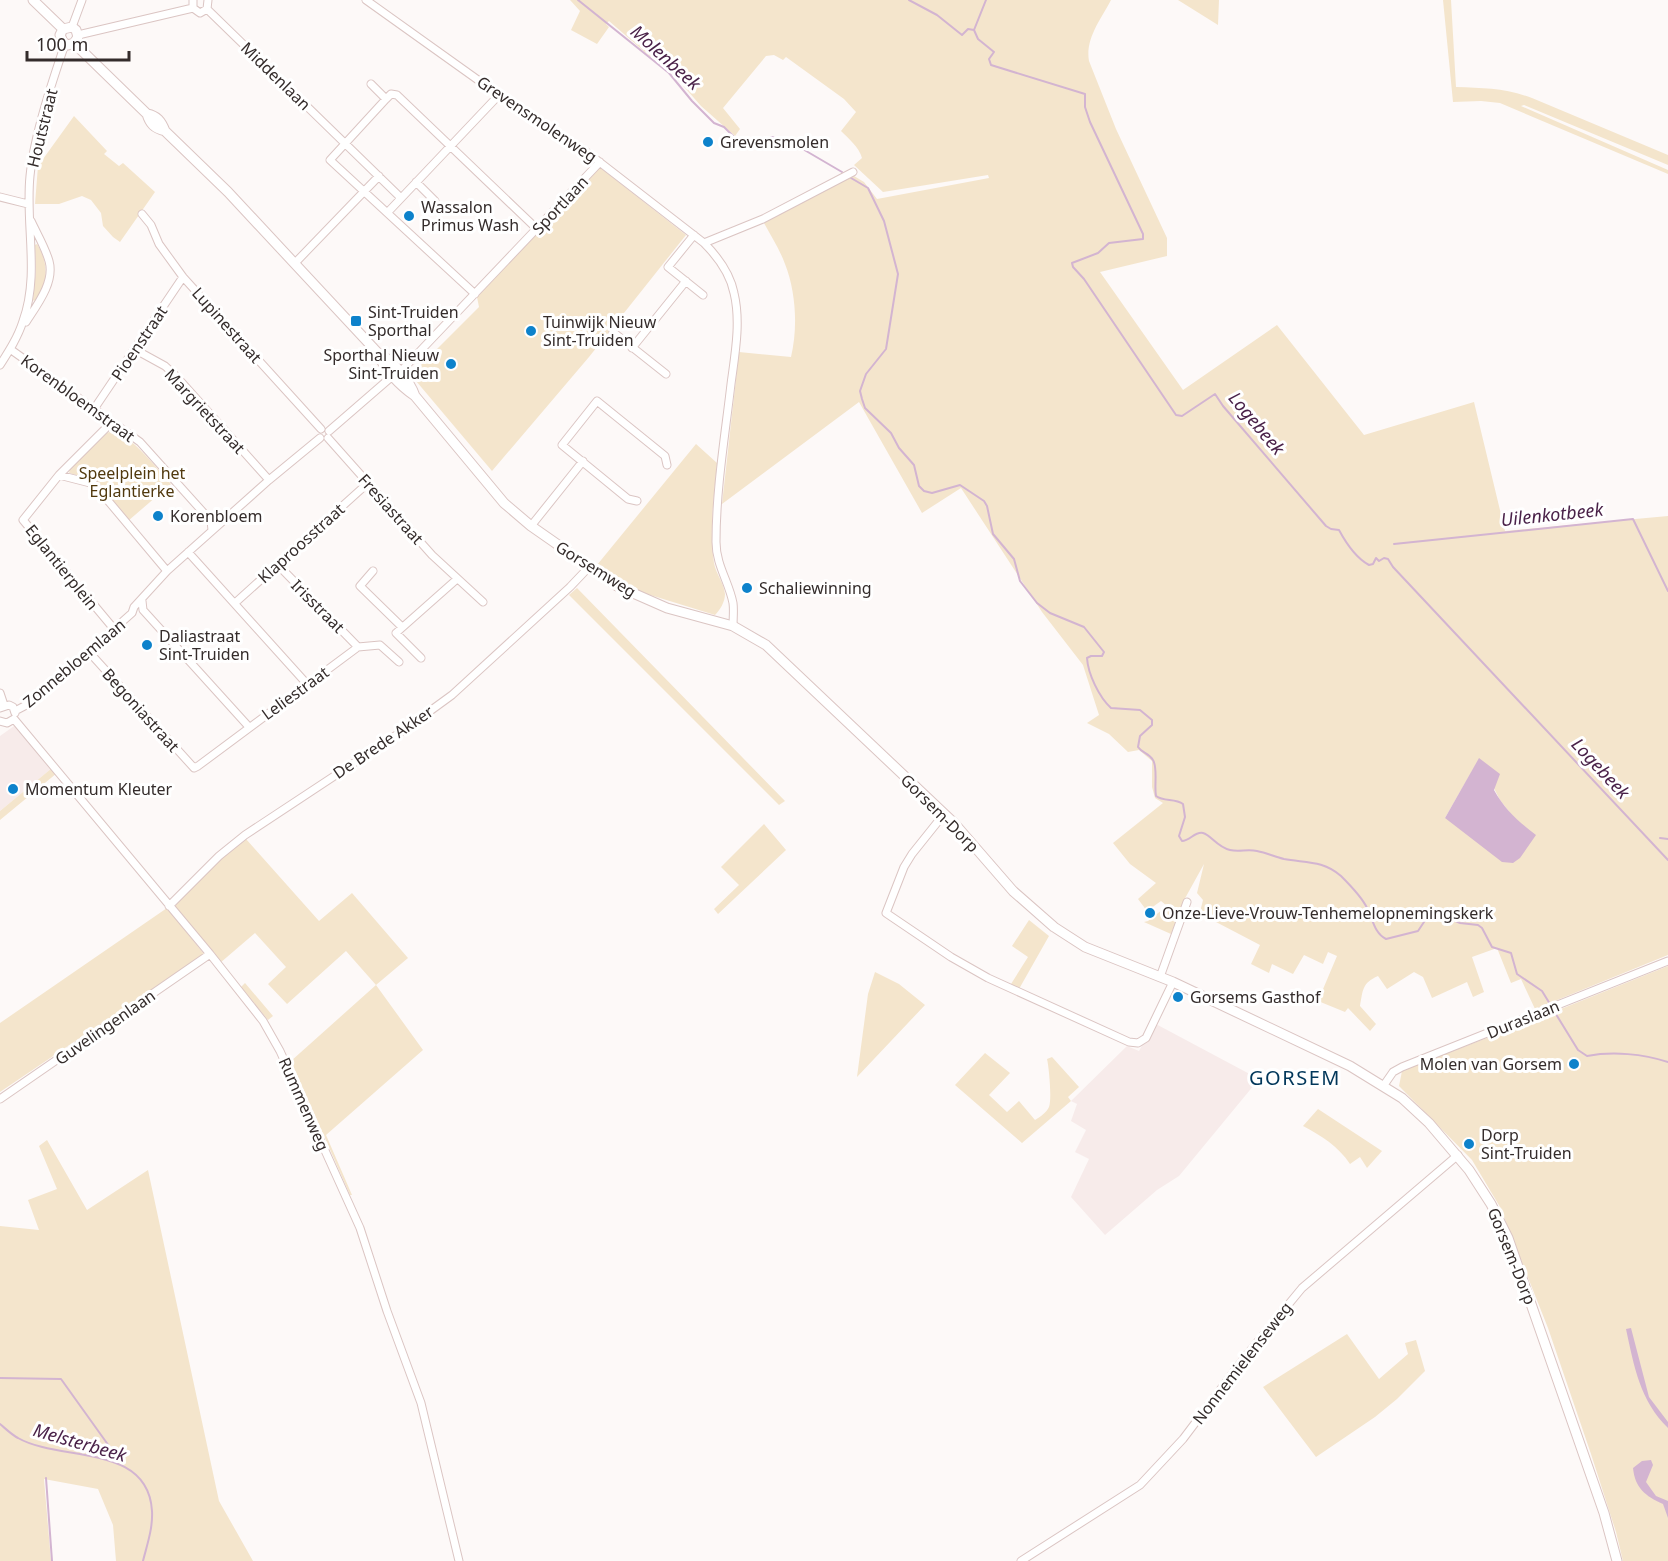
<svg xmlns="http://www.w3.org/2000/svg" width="1668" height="1561" viewBox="0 0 1668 1561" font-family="'Noto Sans',sans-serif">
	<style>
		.built { fill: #f7ebea }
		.green { fill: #f4e5cc; fill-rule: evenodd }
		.water { fill: #d3b4d1 }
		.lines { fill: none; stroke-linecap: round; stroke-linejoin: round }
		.stream { stroke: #d3b4d1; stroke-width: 2 }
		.minor-casing { stroke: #dbc5c3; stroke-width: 9 }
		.tertiary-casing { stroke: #dbc5c3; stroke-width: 11 }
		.minor { stroke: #fff; stroke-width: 7 }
		.tertiary { stroke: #fff; stroke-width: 9 }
		.poi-dot { fill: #0d82cb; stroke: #fff; stroke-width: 2 }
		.labels { text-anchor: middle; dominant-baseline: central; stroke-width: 6; stroke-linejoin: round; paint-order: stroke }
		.street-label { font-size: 16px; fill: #342c2b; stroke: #fff }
		.poi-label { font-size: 16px; fill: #342c2b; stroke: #fff; text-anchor: start }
		.park-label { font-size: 16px; fill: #51390e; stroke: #fff }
		.water-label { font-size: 18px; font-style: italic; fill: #4a2249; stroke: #fff }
		.quarter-label { font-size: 20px; letter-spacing: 1.5px; fill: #02375a; stroke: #fff }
	</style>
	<rect width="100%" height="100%" fill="#fdf9f8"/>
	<!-- built -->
	<path class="built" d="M14 726 18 728 52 768 0 811V736Z
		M1154 1023 1259 1079 1179 1176 1157 1190 1105 1235 1071 1197 1089 1159 1075 1152 1086 1130 1071 1121 1077 1104 1071 1101 1127 1046 1139 1051Z"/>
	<!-- green -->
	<path class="green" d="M570 0H1111C1101 19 1085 39 1089 61L1116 129 1167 238V256L1100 272 1183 390 1277 325 1364 435 1474 402 1505 531 1668 516V955L1535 1009 1521 979 1511 983 1497 948 1472 957 1484 992 1473 997 1467 982 1432 998 1423 977 1414 972 1387 989 1378 976C1362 983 1363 990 1360 1006L1376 1024 1370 1031 1348 1008 1345 1012 1318 1001 1337 956 1328 952 1323 964 1304 955 1293 974 1272 964 1269 973 1251 964 1260 945 1216 922 1218 918 1200 912 1203 900 1197 893 1204 864 1183 902 1171 934 1144 922 1148 921 1167 906 1161 901 1147 911 1138 899 1156 883 1130 864 1113 843 1163 803 1155 798 1152 787V761L1139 750 1128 752 1109 734 1087 723 1099 715 1083 665 1042 612 961 488 922 513 859 402 722 504 739 352 791 357C798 328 796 292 785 264 780 250 771 236 764 223L833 185 854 176 864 182 877 199 989 178 988 175 883 192 854 165 862 158C859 147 849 139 841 131L856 112 844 99 786 57 783 60 774 55 766 56 723 108 740 129 735 136 701 106 672 73 647 54 609 21 606 24 609 27 597 44 571 30 580 11ZM1479 759 1500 800 1514 818H1445Z
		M1178 0H1219L1218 25Z
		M1443 0H1451L1456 87C1484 88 1505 88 1532 98L1668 155V165L1524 105 1521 106 1668 170V174L1500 103 1481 101 1453 102Z
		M74 116 107 151 104 154 119 166 123 163 155 192 120 242 113 237 103 226 101 213 91 200 82 196 59 204H35L38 166Z
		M599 168 602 169 686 235 589 357 492 471 411 375 479 307 477 297Z
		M37 244C49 262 49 286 34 301L33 300 36 271 35 245Z
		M112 431C133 436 156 468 171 484L128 521 94 480 69 473 70 469 107 433Z
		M696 444 717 463C714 496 709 530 714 563 716 574 724 583 725 594 725 602 720 610 715 615L647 594 620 582 597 565Z
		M577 588 785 801 779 805 569 595Z
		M52 768 57 773 0 820V811Z
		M764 824 786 850 718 914 714 909 739 885 721 867Z
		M246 839 319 921 352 893 408 958 376 985 423 1050 326 1135 352 1195H350L291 1061 376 985 346 951 287 1004 268 984 286 967 255 933 220 963 176 907V905C197 880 220 859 246 839Z
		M167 908 204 954 0 1092V1023Z
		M1029 920 1049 936 1019 989 1011 984 1028 957 1012 946Z
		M1668 966V1561H1623L1616 1532 1591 1454 1548 1328 1500 1207 1472 1160 1399 1086 1402 1071 1408 1068 1529 1022 1530 1024 1538 1020 1541 1017Z
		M875 972 899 984 925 1005 857 1077 868 994Z
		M245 983 273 1016 268 1020 241 987Z
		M985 1053 1010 1073 989 1095 1007 1112 1019 1101 1035 1120C1040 1117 1047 1112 1049 1107 1052 1100 1049 1067 1047 1059L1052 1057 1079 1087 1068 1097 1071 1101 1022 1143 955 1085Z
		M1318 1109 1382 1151 1367 1168 1360 1157 1350 1164C1338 1146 1322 1136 1303 1126Z
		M47 1140 87 1210 148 1170 219 1501 253 1561H116L113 1525 98 1489 44 1479 51 1561H0V1226L39 1230 28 1200 57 1189 39 1146Z
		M1347 1334 1379 1379 1408 1354 1405 1343 1416 1340 1425 1371 1397 1399 1375 1417 1316 1457 1263 1387Z"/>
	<!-- water -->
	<path class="water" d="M1479 758 1500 774 1494 790C1505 810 1519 822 1536 835L1520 858 1513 863 1502 862 1445 818Z
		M1631 1328 1649 1397 1668 1422V1428C1640 1401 1634 1366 1626 1329Z
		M1651 1460 1653 1465 1646 1482 1656 1496 1668 1501V1518L1663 1504C1645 1496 1635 1488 1633 1468L1642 1461Z"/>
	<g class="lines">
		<!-- stream -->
		<path class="stream" d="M578 0 669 73 692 101 714 123 724 127 733 136
			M909 0 937 15 962 35 968 29 974 30
			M986 0 974 30 978 39 994 52 989 59 991 65 1085 94V107L1090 122 1143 234V239L1109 243 1098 253 1072 263 1073 267 1084 279 1176 415 1182 416 1215 394 1223 406 1326 526 1331 529 1339 530C1346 543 1356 558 1369 565L1373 564 1376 558 1379 561 1384 558 1388 559 1393 567 1668 860
			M751 142 772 137 801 148 842 172
			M851 178 868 188 884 221 898 274 886 349 866 374 860 391 862 399 865 408 891 433 899 448 914 465 919 486 924 491 932 493 960 485 984 501 987 506 993 534 1014 559 1020 581 1037 603 1050 613 1084 627 1104 652 1102 656H1091L1087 658C1088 674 1099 697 1111 708L1140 710 1152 720V725L1140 736 1138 747C1142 753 1149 753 1153 760 1158 768 1154 786 1156 796 1164 802 1175 798 1183 804L1185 817 1179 836 1182 841C1190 841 1195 831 1203 833 1211 835 1217 847 1230 850 1239 852 1248 849 1257 851 1267 853 1275 857 1284 859 1305 863 1323 860 1341 876 1350 885 1362 897 1367 908 1373 919 1374 933 1386 939L1418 931 1428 916 1439 914 1460 923 1478 925 1482 928 1492 947 1511 953 1517 974 1542 991 1550 1004
			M1394 544 1633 519 1668 591
			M1660 838 1668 839
			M1554 1011 1578 1050 1587 1056C1613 1051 1643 1054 1668 1062
			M0 1378 61 1379 119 1460
			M0 1424C6 1429 12 1435 18 1438 60 1462 148 1443 152 1511 153 1528 147 1545 143 1561
			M46 1478 52 1561"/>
		<!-- minor casing -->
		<g class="minor-casing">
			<path id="minor" d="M193 0V8L200 13 207 9 208 0
				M366 0 499 95 584 150 704 243C718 257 730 273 734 293 741 322 735 354 731 384 725 436 716 489 716 542 716 565 729 582 733 603 734 610 733 619 733 626
				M207 9 401 198
				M72 27 82 0
				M78 35 193 8
				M371 84 386 99
				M416 182 435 201
				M0 197 28 204
				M388 212 499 95
				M142 214 151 225 159 244 183 277 321 429
				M694 235 668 267 703 295
				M704 243 763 219 853 172
				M295 263 379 176
				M475 294 330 160 386 99 391 94 397 95 537 229
				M26 322C37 305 55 282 49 261 45 247 37 234 31 221
				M613 332 666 374
				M632 348 686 281
				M10 349 140 442 211 521 212 530
				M134 349 165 366 176 376 269 480
				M0 365C9 351 18 337 23 321 40 274 25 224 30 176 34 136 52 82 65 44
				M94 409 183 277
				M112 422 59 475 23 520 114 629
				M329 431 389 379 404 368 600 162
				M328 438 432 555 483 602
				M59 475 94 484 167 571
				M637 501 628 499 562 445 597 401 665 456 667 465
				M531 526 583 461
				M188 552 307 684
				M278 565 358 647
				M373 571 360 586 402 627
				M142 601 143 610 249 727
				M235 603 368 483
				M89 652 194 768 198 766 358 647 380 645 399 662
				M421 658 396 633 457 579
				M0 693 4 705
				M0 708 9 705 13 707 15 713
				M15 711 32 702 132 613 134 607 167 571 269 480 320 438
				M14 719 210 954 263 1021 280 1051 360 1228 387 1311 421 1403 459 1561
				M0 721 7 723 14 719
				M944 814 912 854 904 867 886 913 951 957 988 978 1129 1042 1138 1043 1146 1038 1173 982
				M169 906 219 856 245 835 404 730 452 695 570 587 589 567
				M1160 977 1187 902
				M1384 1085 1393 1072 1402 1067 1668 961
				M0 1099 210 954
				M1021 1561 1140 1485 1183 1439 1245 1357 1302 1288 1458 1155"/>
		</g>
		<!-- tertiary casing -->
		<g class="tertiary-casing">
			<path id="tertiary" d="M33 0 63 29
				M63 29 60 35 63 42 68 45 74 43 147 114C150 124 154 128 165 131
				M63 29 72 27 76 30 78 37 74 43
				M147 114C157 116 161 121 165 131L228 192 377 352C393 361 409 379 415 396
				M377 352C384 369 400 386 415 396L504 503 531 526 617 586 667 608 733 626 766 645 954 823 1013 891 1054 927 1085 947 1173 982 1350 1066 1402 1098 1429 1123 1469 1170 1491 1204 1508 1238 1604 1513 1617 1561"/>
		</g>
		<!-- minor -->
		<use href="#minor" class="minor"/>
		<!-- tertiary -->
		<use href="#tertiary" class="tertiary"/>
	</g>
	<!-- markers -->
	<g class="poi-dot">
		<circle cx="708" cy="142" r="6"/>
		<circle cx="409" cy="216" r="6"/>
		<rect x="350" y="315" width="12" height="12" rx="3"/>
		<circle cx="531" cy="331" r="6"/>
		<circle cx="451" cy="364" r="6"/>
		<circle cx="158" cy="516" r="6"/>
		<circle cx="747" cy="588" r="6"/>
		<circle cx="147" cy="645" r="6"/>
		<circle cx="13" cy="789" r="6"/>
		<circle cx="1150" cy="913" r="6"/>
		<circle cx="1178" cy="997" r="6"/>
		<circle cx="1574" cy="1064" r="6"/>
		<circle cx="1469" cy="1144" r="6"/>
	</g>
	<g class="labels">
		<!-- street labels -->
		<g class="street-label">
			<text transform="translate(276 76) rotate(44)">Middenlaan</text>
			<text transform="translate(537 119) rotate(34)">Grevensmolenweg</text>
			<text transform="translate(42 128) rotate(-76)">Houtstraat</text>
			<text transform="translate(560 205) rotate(-47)">Sportlaan</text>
			<text transform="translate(227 325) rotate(48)">Lupinestraat</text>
			<text transform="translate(139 343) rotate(-56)">Pioenstraat</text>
			<text transform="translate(78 398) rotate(36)">Korenbloemstraat</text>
			<text transform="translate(205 411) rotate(47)">Margrietstraat</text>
			<text transform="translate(391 509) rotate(48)">Fresiastraat</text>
			<text transform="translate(301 543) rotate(-42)">Klaproosstraat</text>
			<text transform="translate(62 567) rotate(51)">Eglantierplein</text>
			<text transform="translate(596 569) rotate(32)">Gorsemweg</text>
			<text transform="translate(318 606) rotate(45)">Irisstraat</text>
			<text transform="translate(74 663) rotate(-40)">Zonnebloemlaan</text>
			<text transform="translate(295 693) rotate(-36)">Leliestraat</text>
			<text transform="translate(141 710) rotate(48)">Begoniastraat</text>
			<text transform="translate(383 742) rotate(-34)">De Brede Akker</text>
			<text transform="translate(940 813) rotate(45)">Gorsem-Dorp</text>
			<text transform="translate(1523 1019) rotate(-22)">Duraslaan</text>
			<text transform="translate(105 1027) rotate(-35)">Guvelingenlaan</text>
			<text transform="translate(304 1104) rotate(66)">Rummenweg</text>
			<text transform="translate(1512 1256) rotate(68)">Gorsem-Dorp</text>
			<text transform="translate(1242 1363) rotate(-52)">Nonnemielenseweg</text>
		</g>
		<!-- poi labels -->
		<g class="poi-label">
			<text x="720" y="142">Grevensmolen</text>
			<text x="421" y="207">Wassalon<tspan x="421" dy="18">Primus Wash</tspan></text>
			<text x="368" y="312">Sint-Truiden<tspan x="368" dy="18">Sporthal</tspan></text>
			<text x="543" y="322">Tuinwijk Nieuw<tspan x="543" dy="18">Sint-Truiden</tspan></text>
			<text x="439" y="355" text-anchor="end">Sporthal Nieuw<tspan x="439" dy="18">Sint-Truiden</tspan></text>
			<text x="170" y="516">Korenbloem</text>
			<text x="759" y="588">Schaliewinning</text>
			<text x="159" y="636">Daliastraat<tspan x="159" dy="18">Sint-Truiden</tspan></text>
			<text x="25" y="789">Momentum Kleuter</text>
			<text x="1162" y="913">Onze-Lieve-Vrouw-Tenhemelopnemingskerk</text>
			<text x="1190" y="997">Gorsems Gasthof</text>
			<text x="1562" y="1064" text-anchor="end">Molen van Gorsem</text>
			<text x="1481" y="1135">Dorp<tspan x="1481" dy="18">Sint-Truiden</tspan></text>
		</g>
		<!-- park labels -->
		<g class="park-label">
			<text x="132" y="473">Speelplein het<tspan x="132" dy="18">Eglantierke</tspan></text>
		</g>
		<!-- water labels -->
		<g class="water-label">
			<text transform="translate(666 57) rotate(42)">Molenbeek</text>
			<text transform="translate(1257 423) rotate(50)">Logebeek</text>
			<text transform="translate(1552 514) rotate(-6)">Uilenkotbeek</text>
			<text transform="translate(1601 768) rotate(47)">Logebeek</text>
			<text transform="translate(80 1442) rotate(16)">Melsterbeek</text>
		</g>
		<!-- quarter labels -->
		<g class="quarter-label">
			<text x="1295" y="1077">GORSEM</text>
		</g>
	</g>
	<!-- scale -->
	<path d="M27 51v9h102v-9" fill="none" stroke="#342c2b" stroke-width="3"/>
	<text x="36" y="51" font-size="18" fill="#342c2b" stroke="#ffffff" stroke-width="4.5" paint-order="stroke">100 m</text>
</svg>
